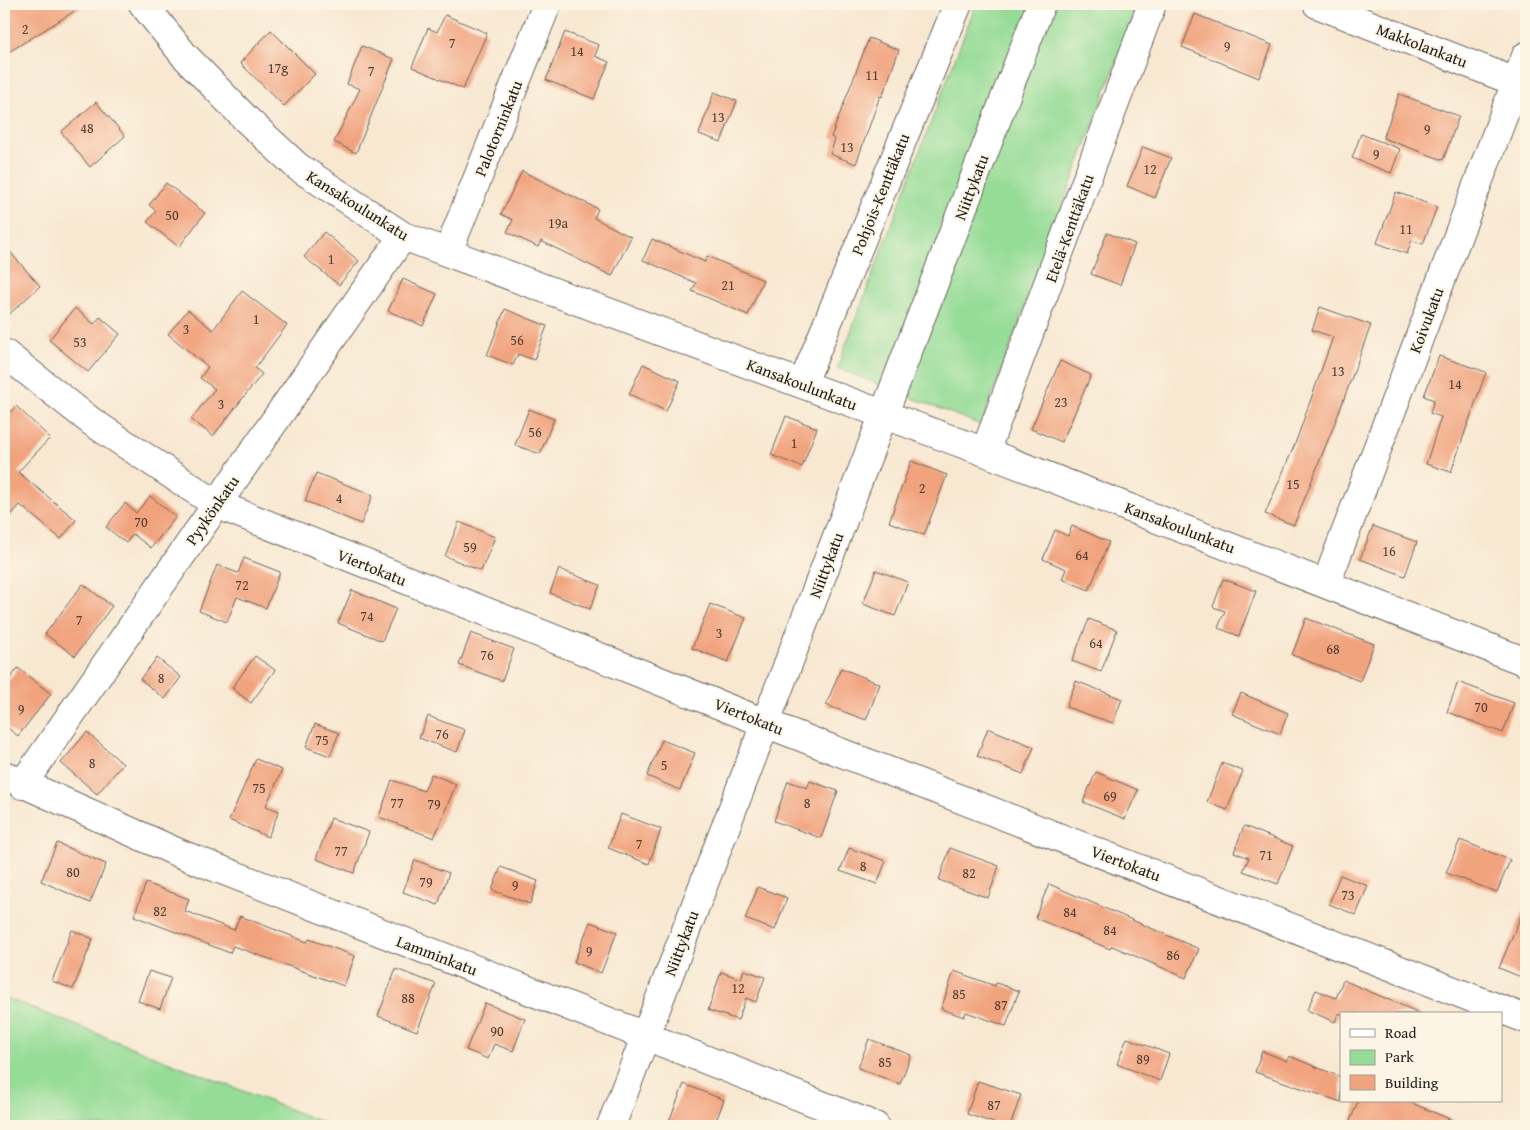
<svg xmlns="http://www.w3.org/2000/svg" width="1530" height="1130" viewBox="0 0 1530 1130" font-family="'Gentium Book Plus',serif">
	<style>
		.green { fill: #95dc96; stroke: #587c59 }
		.building { fill: #f1a37e }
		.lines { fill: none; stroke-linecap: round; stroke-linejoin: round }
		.minor-casing { stroke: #69635c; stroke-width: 30 }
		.minor { stroke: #fff; stroke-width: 28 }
		.labels { text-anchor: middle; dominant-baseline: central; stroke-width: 4; stroke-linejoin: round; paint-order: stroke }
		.number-label { font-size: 14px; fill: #513e34 }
		.street-label { font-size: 16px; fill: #1c1c1c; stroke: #fcf5e5 }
	</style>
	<rect width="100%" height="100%" fill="#fcf5e5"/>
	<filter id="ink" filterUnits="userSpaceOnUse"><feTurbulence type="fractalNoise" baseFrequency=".02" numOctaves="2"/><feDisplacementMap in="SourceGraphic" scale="10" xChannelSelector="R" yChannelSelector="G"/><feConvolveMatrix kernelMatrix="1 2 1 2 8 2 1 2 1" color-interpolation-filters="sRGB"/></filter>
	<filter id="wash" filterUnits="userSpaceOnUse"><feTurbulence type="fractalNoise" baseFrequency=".0096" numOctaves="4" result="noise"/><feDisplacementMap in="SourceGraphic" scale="20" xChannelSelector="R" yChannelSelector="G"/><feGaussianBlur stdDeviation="1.12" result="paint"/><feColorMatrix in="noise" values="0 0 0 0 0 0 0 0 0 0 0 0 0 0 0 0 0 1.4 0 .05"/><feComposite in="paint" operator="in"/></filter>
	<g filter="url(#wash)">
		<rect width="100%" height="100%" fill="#f8e8d2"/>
		<!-- green -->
		<path class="green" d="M976 4H1138L981 425 837 368Z
			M4 997 332 1126H4Z"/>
		<g id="blocks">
			<!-- building -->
			<path class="building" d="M4 4H86L4 55Z
				M1195 14 1272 45 1259 78 1182 47Z
				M445 15 487 33 463 89 412 67 428 28 437 32Z
				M271 30 315 74 284 106 240 63Z
				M565 32 599 45 595 56 609 62 594 99 546 80Z
				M869 38 899 50 882 97 880 96 856 164 830 154 835 139 831 137Z
				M362 46 394 59 356 153 334 142 360 89 347 84Z
				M714 92 737 101 721 142 699 134Z
				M1399 94 1459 116 1443 160 1383 138Z
				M96 102 125 136 90 167 61 132Z
				M1361 134 1400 149 1391 173 1352 158Z
				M1143 147 1171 158 1155 198 1127 186Z
				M522 171 598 209 594 218 631 237 612 276 541 241 538 247 507 232 513 220 501 214Z
				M166 183 205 213 179 247 147 222 156 211 149 205Z
				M1396 192 1437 207 1423 244 1412 240 1407 254 1377 243Z
				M324 232 359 261 339 285 304 257Z
				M1107 233 1135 244 1120 285 1091 274Z
				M652 239 705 262 707 256 763 280 748 315 692 291 696 283 643 260Z
				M4 245 40 286 4 319Z
				M403 279 437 294 423 326 388 311Z
				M242 291 287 325 255 368 262 374 213 436 191 419 215 389 200 378 208 367 168 334 188 310 213 330Z
				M1320 307 1371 325 1338 415 1294 525 1265 514 1295 444 1333 337 1312 330Z
				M75 308 94 324 100 317 120 334 88 372 49 340Z
				M505 309 547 326 534 360 518 354 513 365 487 355Z
				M1439 356 1486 372 1451 472 1426 464 1441 417 1430 413 1434 400 1424 396Z
				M1060 361 1091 375 1062 442 1031 429Z
				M643 364 680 381 666 411 629 394Z
				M16 406 50 438 18 472 76 520 61 539 20 505 4 523V419Z
				M529 409 554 419 540 454 515 445Z
				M786 416 817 428 802 467 771 455Z
				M911 461 947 475 924 535 889 522Z
				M316 473 373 495 361 524 305 501Z
				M150 496 176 517 151 548 133 534 126 543 106 527 125 503 136 513Z
				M459 522 495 537 481 571 445 556Z
				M1072 526 1109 542 1089 590 1062 579 1066 569 1043 559 1055 530 1068 536Z
				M1373 526 1417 542 1405 576 1360 559Z
				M244 558 280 572 266 608 237 597 227 622 199 611 217 565 238 573Z
				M559 569 600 585 590 609 550 593Z
				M876 570 908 582 895 616 863 604Z
				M1223 579 1256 591 1239 636 1218 628 1225 611 1213 607Z
				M83 584 112 606 75 656 45 634Z
				M352 590 396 609 382 641 338 623Z
				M710 604 746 618 728 662 692 648Z
				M1306 618 1374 644 1360 681 1292 655Z
				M1089 619 1117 630 1101 672 1072 661Z
				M471 633 514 649 502 681 459 665Z
				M255 656 275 670 251 703 232 688Z
				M157 658 181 677 165 699 140 679Z
				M18 668 51 694 18 736 4 725V687Z
				M841 668 880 684 866 720 826 705Z
				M1076 681 1122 699 1113 723 1066 707Z
				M1458 682 1514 703 1503 733 1447 712Z
				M1241 693 1288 713 1280 734 1232 714Z
				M428 716 465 730 457 752 419 738Z
				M315 724 339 733 330 756 306 747Z
				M988 728 1034 747 1023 774 977 756Z
				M87 732 123 764 97 794 61 763Z
				M662 740 695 753 680 790 647 776Z
				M256 759 282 770 266 806 279 811 268 837 229 820Z
				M1222 763 1243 771 1227 810 1207 802Z
				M1096 772 1138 790 1125 819 1083 802Z
				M431 774 456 784 434 838 379 817 392 780 424 791Z
				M788 781 807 788 810 781 838 791 821 838 774 821Z
				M621 814 661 829 649 864 608 848Z
				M331 818 369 832 354 873 316 859Z
				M1244 826 1293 846 1278 884 1243 871 1249 858 1234 852Z
				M1460 840 1510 860 1497 892 1446 873Z
				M57 843 106 864 90 903 41 881Z
				M849 848 886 861 877 884 840 871Z
				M950 848 999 866 988 898 939 880Z
				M415 860 449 873 438 905 403 892Z
				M501 867 538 881 530 904 492 890Z
				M1340 875 1368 886 1356 915 1329 904Z
				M146 883 189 899 185 911 234 930 240 916 307 942 309 939 355 956 344 986 233 946 230 953 134 916Z
				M1049 884 1199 949 1186 978 1112 946 1110 949 1035 918Z
				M758 887 787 898 775 930 745 919Z
				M1526 904V979L1499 968Z
				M590 922 617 932 601 973 574 962Z
				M72 930 93 939 73 989 52 981Z
				M396 969 436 984 417 1031 378 1016Z
				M744 970 765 977 756 1002 746 998 738 1020 708 1010 721 972 741 979Z
				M149 971 171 978 160 1009 138 1001Z
				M954 971 995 986 996 983 1019 991 1006 1026 966 1012 964 1017 941 1009Z
				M1343 980 1422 1014H1338L1335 1022 1307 1010 1316 990 1336 998Z
				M485 1003 525 1019 513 1051 494 1044 488 1059 466 1050Z
				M1127 1038 1169 1054 1160 1081 1117 1064Z
				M869 1039 911 1055 900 1084 858 1068Z
				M1262 1051 1287 1061 1289 1056 1341 1077V1102L1255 1072Z
				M978 1081 1021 1095 1010 1126H1003L967 1114Z
				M684 1084 724 1100 714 1126H667Z
				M1358 1101H1407L1466 1126H1348Z"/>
		</g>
	</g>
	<g filter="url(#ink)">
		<use href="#blocks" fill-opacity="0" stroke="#69635c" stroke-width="1"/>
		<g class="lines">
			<!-- minor casing -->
			<g class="minor-casing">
				<path id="minor" d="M143 4 184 55 247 120 298 167 403 236 985 452 1526 662
					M1317 4 1526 86
					M448 252 547 4
					M4 353 92 422 216 504 765 723 1526 1019
					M803 383 958 4
					M985 452 1152 4
					M1326 584 1526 56
					M4 775 181 854 875 1126
					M22 785 403 236
					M611 1126 1041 4"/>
			</g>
			<!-- minor -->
			<use href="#minor" class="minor"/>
		</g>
	</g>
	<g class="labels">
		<!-- number labels -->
		<g class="number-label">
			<text x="25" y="29">2</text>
			<text x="452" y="43">7</text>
			<text x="1227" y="46">9</text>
			<text x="577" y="51">14</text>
			<text x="278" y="68">17g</text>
			<text x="371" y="71">7</text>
			<text x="872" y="75">11</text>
			<text x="718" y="117">13</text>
			<text x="87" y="128">48</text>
			<text x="1427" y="129">9</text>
			<text x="847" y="147">13</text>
			<text x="1376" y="154">9</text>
			<text x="1150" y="169">12</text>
			<text x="172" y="215">50</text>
			<text x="558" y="223">19a</text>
			<text x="1406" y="229">11</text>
			<text x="331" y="259">1</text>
			<text x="728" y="285">21</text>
			<text x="256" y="319">1</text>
			<text x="186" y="329">3</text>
			<text x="517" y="340">56</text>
			<text x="80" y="342">53</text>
			<text x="1338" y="371">13</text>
			<text x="1455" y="384">14</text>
			<text x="1061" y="402">23</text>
			<text x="221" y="404">3</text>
			<text x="535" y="432">56</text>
			<text x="794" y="443">1</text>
			<text x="1293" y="484">15</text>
			<text x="922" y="488">2</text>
			<text x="339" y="498">4</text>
			<text x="141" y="522">70</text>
			<text x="470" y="547">59</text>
			<text x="1389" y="551">16</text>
			<text x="1082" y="555">64</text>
			<text x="242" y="585">72</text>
			<text x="367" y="616">74</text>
			<text x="79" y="620">7</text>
			<text x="719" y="633">3</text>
			<text x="1096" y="643">64</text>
			<text x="1333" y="649">68</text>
			<text x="487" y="655">76</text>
			<text x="161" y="678">8</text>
			<text x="1481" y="707">70</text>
			<text x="21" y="709">9</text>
			<text x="442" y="734">76</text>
			<text x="322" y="740">75</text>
			<text x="92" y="763">8</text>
			<text x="664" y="765">5</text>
			<text x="259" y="788">75</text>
			<text x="1110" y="796">69</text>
			<text x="397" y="803">77</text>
			<text x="807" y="803">8</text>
			<text x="434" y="804">79</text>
			<text x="639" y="844">7</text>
			<text x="341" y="851">77</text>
			<text x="1266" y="855">71</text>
			<text x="863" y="866">8</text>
			<text x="73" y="872">80</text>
			<text x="969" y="873">82</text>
			<text x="426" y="882">79</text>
			<text x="515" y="885">9</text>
			<text x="1348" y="895">73</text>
			<text x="160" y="911">82</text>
			<text x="1070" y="912">84</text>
			<text x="1110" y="930">84</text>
			<text x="589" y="951">9</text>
			<text x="1173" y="955">86</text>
			<text x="738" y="988">12</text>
			<text x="959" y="994">85</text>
			<text x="408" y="998">88</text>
			<text x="1001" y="1005">87</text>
			<text x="497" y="1031">90</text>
			<text x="1143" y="1059">89</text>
			<text x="885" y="1062">85</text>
			<text x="994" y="1105">87</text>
		</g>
		<!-- street labels -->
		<g class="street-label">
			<text transform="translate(1422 45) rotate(21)">Makkolankatu</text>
			<text transform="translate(498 128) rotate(-68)">Palotorninkatu</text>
			<text transform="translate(971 187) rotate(-69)">Niittykatu</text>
			<text transform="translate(880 194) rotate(-68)">Pohjois-Kenttäkatu</text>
			<text transform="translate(358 205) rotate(32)">Kansakoulunkatu</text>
			<text transform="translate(1069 228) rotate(-70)">Etelä-Kenttäkatu</text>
			<text transform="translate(1426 320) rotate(-69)">Koivukatu</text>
			<text transform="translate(802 384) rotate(21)">Kansakoulunkatu</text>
			<text transform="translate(212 510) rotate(-55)">Pyykönkatu</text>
			<text transform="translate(1180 527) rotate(21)">Kansakoulunkatu</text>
			<text transform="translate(826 565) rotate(-69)">Niittykatu</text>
			<text transform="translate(372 567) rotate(22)">Viertokatu</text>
			<text transform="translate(749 716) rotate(22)">Viertokatu</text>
			<text transform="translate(1126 863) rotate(21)">Viertokatu</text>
			<text transform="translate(681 943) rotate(-69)">Niittykatu</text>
			<text transform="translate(437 955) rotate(21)">Lamminkatu</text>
		</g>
	</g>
	<!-- margin -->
	<rect width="1530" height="1130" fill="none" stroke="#fcf5e5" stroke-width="20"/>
	<!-- legend -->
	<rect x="1340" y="1012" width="162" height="90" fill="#fcf5e5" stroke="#a29e95"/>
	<rect x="1350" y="1029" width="25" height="8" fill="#ffffff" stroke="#a29e95"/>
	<text x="1385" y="1038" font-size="15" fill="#1c1c1c">Road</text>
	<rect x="1350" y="1050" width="25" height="15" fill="#95dc96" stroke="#a29e95"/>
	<text x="1385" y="1062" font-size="15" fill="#1c1c1c">Park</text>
	<rect x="1350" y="1075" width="25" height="15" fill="#f1a37e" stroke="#a29e95"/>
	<text x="1385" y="1088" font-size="15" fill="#1c1c1c">Building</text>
</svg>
